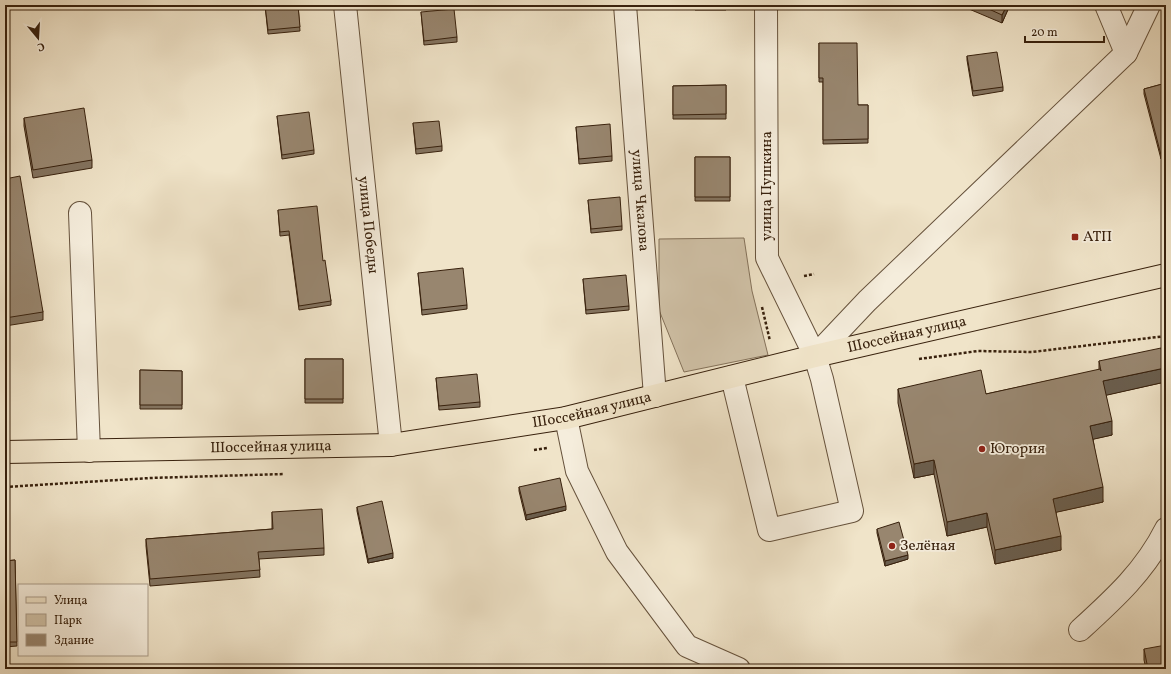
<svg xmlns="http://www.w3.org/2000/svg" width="1171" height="674" viewBox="0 0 1171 674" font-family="Vollkorn,serif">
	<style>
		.green { fill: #d1c3a9; stroke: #84725b }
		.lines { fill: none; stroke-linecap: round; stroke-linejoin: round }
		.minor-casing { stroke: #66523c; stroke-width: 24 }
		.major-casing { stroke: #38210d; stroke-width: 24 }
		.path { stroke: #38210d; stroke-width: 2.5; stroke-dasharray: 3 2; stroke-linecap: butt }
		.minor { stroke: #f5eddc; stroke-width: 22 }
		.major { stroke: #f0e4c9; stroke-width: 22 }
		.wall { fill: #83735f; stroke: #38210d }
		.shaded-wall { fill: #6a5e4e; stroke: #38210d }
		.building { fill: #98866f; stroke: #38210d }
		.poi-dot { fill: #8f2418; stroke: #f5eddc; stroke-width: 1.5 }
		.labels { text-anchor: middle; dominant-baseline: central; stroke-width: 3.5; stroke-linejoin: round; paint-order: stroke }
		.street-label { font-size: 15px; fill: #38210d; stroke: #f5eddc }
		.poi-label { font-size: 15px; fill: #38210d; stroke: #f5eddc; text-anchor: start }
	</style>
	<rect width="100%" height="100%" fill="#f0e4c9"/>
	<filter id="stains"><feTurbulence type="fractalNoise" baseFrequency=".005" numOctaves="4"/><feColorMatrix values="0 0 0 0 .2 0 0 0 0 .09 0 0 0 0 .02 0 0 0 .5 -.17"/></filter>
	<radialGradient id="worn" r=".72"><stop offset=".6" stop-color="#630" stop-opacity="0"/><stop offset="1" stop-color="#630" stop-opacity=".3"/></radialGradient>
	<!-- green -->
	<path class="green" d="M744 238 752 291 768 355 684 372 659 310V239Z"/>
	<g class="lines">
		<!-- minor casing -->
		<g class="minor-casing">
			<g id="minor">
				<path id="s1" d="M345 5 391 445"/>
				<path id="s2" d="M625 5 655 396"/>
				<path d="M1106 5 1126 53"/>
				<path d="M80 213 89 451"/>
				<path d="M815 356 867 301 1126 53 1149 5"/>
				<path d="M732 377 769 530 852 511 822 379 815 356 767 258 766 5"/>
				<path d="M566 418 577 471 617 552 687 646 739 669"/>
				<path d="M1080 630C1114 599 1145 571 1166 529"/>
			</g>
		</g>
		<!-- major casing -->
		<g class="major-casing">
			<g id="major">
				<path id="s3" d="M5 452 391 445 566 418 815 356 1166 275"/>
			</g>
		</g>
		<!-- path -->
		<path class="path" d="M804 276 814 274
			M762 307 770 341
			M919 359 978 351 1032 352 1166 336
			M534 450 547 448
			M5 487 150 478 284 474"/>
		<!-- minor -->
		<use href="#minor" class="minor"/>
		<!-- major -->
		<use href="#major" class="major"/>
	</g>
	<!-- wall -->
	<path class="wall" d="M265 5H298L300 31 268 34Z
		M695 5H726V10H695Z
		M822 5H851V7H822Z
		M969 5H1010L1002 23 969 9Z
		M421 12 457 37V42L424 45Z
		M819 43 858 105H868V143L823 144V82H819Z
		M967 56 1003 87V91L973 96 967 60Z
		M1166 83V158L1161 159 1144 94V89Z
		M726 85V119H673V86Z
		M277 116 314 150V154L282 159Z
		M24 118 92 160V168L33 178 24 126Z
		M413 123 442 146V151L416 154Z
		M576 127 612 156V161L579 164Z
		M695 157H730V201H695Z
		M5 179 43 312V320L5 326Z
		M588 200 622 226V230L591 233Z
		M278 210 323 261 331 301V305L299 310 289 235 280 236Z
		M418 273 467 305V309L422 315Z
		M583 279 629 306V310L586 314Z
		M305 359H343V403H305Z
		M1099 361 1165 382 1106 395 1112 435 1093 439 1103 502 1056 512 1061 550 995 564 987 527 947 536 934 474 914 478 898 403V389L986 394 1099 370Z
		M140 370 182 371V409H140Z
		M436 378 480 402V407L439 410Z
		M519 487 566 510 526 520 519 491Z
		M357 507 393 558 368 563 357 511Z
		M272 512 324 548V555L259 559 260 577 150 586 146 546V539L272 529Z
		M877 529 908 559 885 566 877 533Z
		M15 560 17 646 5 647V561Z
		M1144 649 1166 669H1146L1144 660Z"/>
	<!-- shaded-wall -->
	<path class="shaded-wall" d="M1007 5H1010L1002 23V15Z
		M1166 154V158L1161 159V155Z
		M1165 368V382L1103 396V381Z
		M1112 421V435L1090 440V426Z
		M934 460V474L914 478V464Z
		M1103 487V502L1053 513V499Z
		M566 506V510L526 520V515Z
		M987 513V527L947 536V522Z
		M1061 536V550L995 564V550Z
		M393 553V558L368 563V559Z
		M908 555V559L885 566V561Z"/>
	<!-- building -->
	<path class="building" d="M265 5H298L300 27 268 30Z
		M695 5H726V6H695Z
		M980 5H1007L1002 15Z
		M454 9 457 37 424 41 421 12Z
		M819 43H857L858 105H868V139L823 140V78H819Z
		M997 52 1003 87 973 91 967 56Z
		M1166 83V154L1161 155 1144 89Z
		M726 85V114L673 115V86Z
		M84 108 92 160 33 170 24 118Z
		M309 112 314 150 282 155 277 116Z
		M439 121 442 146 416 149 413 123Z
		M610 124 612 156 579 159 576 127Z
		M695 157H730V197H695Z
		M20 176 43 312 5 318V179Z
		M620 197 622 226 591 229 588 200Z
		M317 206 323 261 325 260 331 301 299 306 289 231 280 232 278 210Z
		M463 268 467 305 422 310 418 273Z
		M626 275 629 306 586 310 583 279Z
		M1161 348 1165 368 1103 381 1112 421 1090 426 1103 487 1053 499 1061 536 995 550 987 513 947 522 934 460 914 464 898 389 981 370 986 394 1100 369 1101 371 1099 361Z
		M305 359H343V399H305Z
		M140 370 182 371V405H140Z
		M477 374 480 402 439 406 436 378Z
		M560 478 566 506 526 515 519 487Z
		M382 501 393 553 368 559 357 507Z
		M322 509 324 548 258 552 260 570 150 579 146 539 273 529 272 512Z
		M899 522 908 555 885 561 877 529Z
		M15 560 17 642H5V561Z
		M1166 645V669H1148L1144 649Z"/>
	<!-- markers -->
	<g class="poi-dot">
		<rect x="1071" y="233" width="8" height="8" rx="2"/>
		<circle cx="982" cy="449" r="4"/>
		<circle cx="892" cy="546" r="4"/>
	</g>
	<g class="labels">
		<!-- street labels -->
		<g class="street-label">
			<text transform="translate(767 186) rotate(-90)">улица Пушкина</text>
			<text stroke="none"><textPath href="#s2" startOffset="196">улица Чкалова</textPath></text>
			<text stroke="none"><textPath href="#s1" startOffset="221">улица Победы</textPath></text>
			<text stroke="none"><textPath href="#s3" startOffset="914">Шоссейная улица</textPath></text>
			<text stroke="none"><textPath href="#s3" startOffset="590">Шоссейная улица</textPath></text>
			<text stroke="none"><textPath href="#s3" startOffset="266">Шоссейная улица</textPath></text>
		</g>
		<!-- poi labels -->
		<g class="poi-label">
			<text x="1083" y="237">АТП</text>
			<text x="990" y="449">Югория</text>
			<text x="900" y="546">Зелёная</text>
		</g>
	</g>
	<!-- margin -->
	<rect width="1171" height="674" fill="none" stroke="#f0e4c9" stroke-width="20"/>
	<rect x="6" y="6" width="1159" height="662" fill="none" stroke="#38210d" stroke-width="2"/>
	<rect x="10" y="10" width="1151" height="654" fill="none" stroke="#38210d"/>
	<!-- legend -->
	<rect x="18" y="584" width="130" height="72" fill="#f5eddc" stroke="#a99b89"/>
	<rect x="26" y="597" width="20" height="6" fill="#f0e4c9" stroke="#a99b89"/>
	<text x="54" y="604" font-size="12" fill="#38210d">Улица</text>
	<rect x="26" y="614" width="20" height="12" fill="#d1c3a9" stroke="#a99b89"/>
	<text x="54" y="624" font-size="12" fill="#38210d">Парк</text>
	<rect x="26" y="634" width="20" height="12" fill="#98866f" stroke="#a99b89"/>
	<text x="54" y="644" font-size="12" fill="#38210d">Здание</text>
	<!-- north arrow -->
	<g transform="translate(38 38) rotate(162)" stroke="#f5eddc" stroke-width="3" paint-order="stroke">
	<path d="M0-3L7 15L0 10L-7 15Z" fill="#38210d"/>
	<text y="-6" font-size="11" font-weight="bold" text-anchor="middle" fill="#38210d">С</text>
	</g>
	<!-- scale -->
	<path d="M1025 36v6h79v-6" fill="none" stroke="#38210d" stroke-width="2"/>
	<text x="1031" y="36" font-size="12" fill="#38210d" stroke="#f5eddc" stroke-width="3" paint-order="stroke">20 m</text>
	<rect width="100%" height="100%" filter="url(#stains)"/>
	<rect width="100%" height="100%" fill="url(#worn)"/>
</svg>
